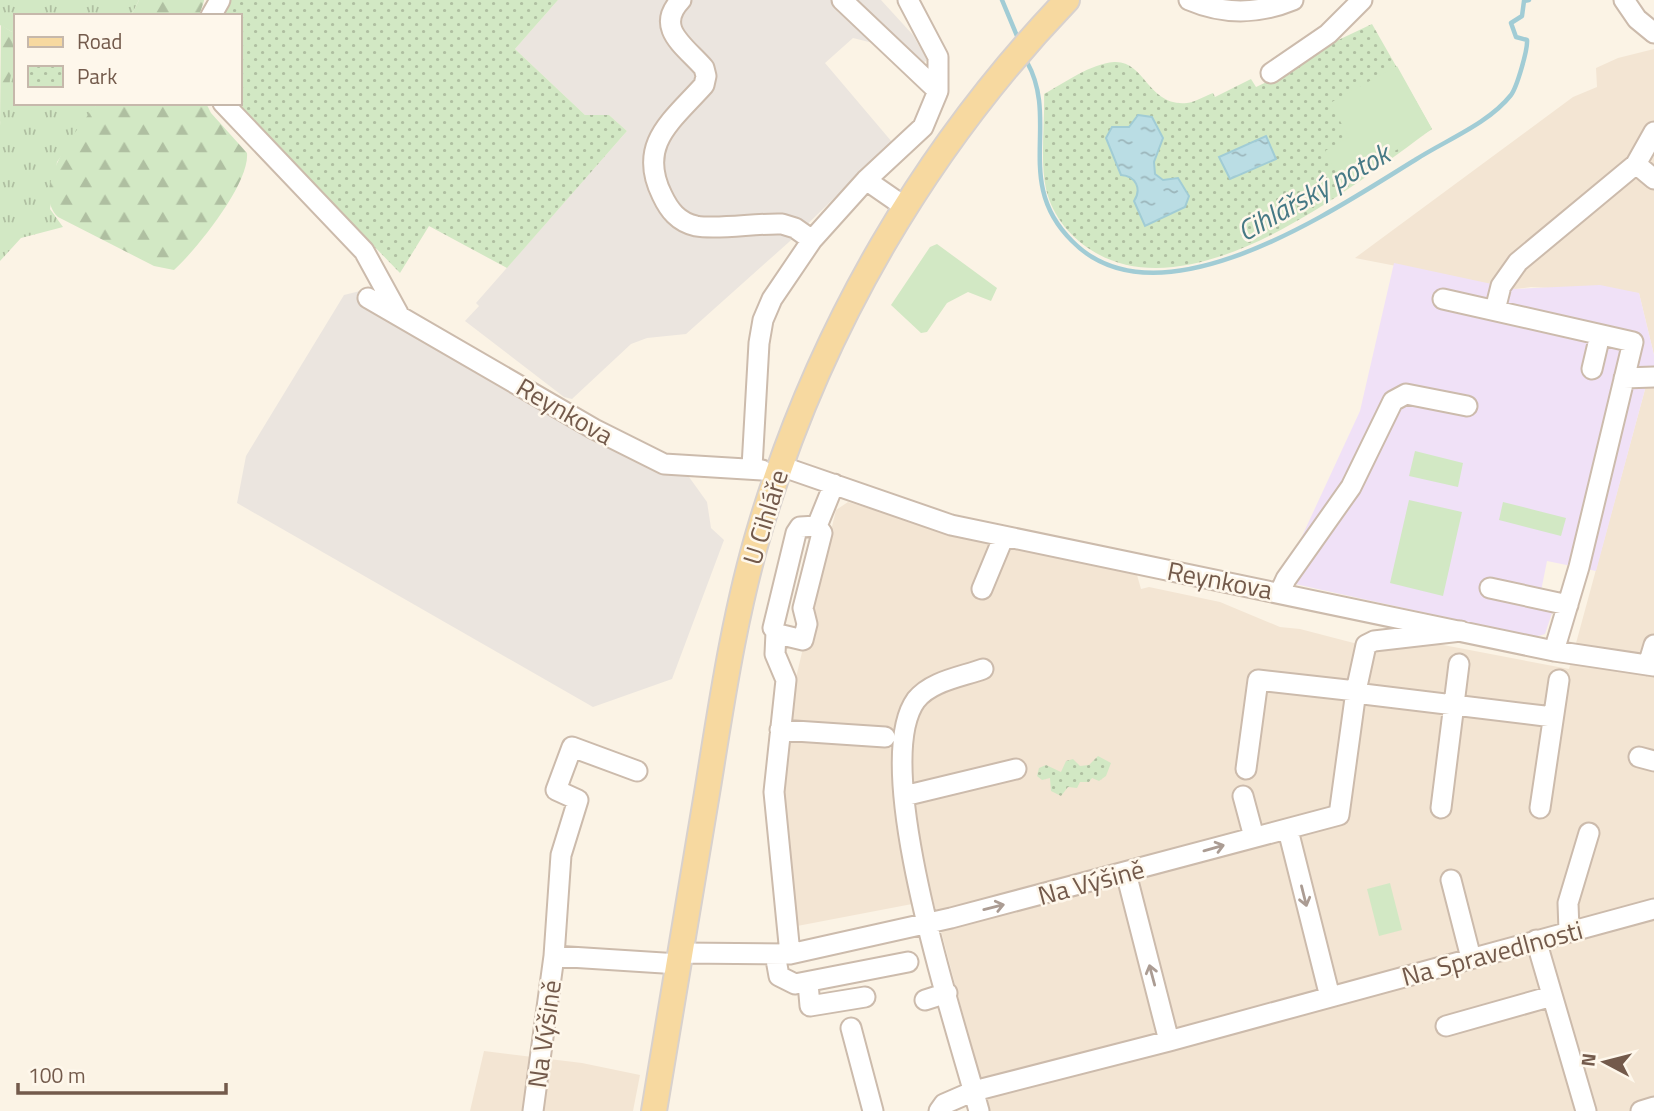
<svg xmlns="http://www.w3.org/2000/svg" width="1654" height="1111" viewBox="0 0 1654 1111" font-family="'Titillium Web',sans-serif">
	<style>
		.residential { fill: #f3e5d3 }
		.industrial { fill: #ebe5df }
		.education { fill: #f0e1f7 }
		.grass { fill: url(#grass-tufts) }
		.forest { fill: url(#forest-firs) }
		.park { fill: url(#park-dots) }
		.pitch { fill: #d2e8c4 }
		.water { fill: url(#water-ripples); stroke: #a1ccd5; stroke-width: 2 }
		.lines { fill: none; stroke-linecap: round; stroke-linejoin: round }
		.stream { stroke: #a1ccd5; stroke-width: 4.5 }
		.minor-casing { stroke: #ccbbac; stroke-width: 23 }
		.major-casing { stroke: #d8d1cd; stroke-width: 28 }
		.minor { stroke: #fff; stroke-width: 19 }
		.major { stroke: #f7d9a0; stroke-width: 24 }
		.oneway { stroke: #ab9c93 }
		.labels { text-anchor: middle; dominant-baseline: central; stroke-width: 5; stroke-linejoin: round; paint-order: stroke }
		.street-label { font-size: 26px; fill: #735a4b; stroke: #fef7eb }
		.water-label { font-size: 28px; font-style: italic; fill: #467985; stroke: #fef7eb }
	</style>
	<defs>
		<pattern id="grass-tufts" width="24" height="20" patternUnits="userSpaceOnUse" patternTransform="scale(1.75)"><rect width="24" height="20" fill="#d2e8c4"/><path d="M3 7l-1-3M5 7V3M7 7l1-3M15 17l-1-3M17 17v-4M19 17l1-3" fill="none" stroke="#afbfa1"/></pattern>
		<pattern id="forest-firs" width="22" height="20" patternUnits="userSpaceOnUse" patternTransform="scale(1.75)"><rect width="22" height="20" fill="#d2e8c4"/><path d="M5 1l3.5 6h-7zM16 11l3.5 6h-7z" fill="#afbfa1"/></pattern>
		<pattern id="park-dots" width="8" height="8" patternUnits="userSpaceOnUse" patternTransform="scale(1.75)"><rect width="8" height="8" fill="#d2e8c4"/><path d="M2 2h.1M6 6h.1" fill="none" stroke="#afbfa1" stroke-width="1.8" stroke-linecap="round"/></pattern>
		<pattern id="water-ripples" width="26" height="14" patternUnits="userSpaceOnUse" patternTransform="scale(1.75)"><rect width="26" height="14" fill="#badde4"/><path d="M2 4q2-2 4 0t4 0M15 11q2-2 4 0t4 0" fill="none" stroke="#9cb6bb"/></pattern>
	</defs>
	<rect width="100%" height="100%" fill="#fbf3e5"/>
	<!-- residential -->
	<path class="residential" d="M1654 49V355L1639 293 1531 287 1515 289 1355 258 1573 97 1597 87 1596 68 1618 58Z
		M1647 382H1654V1111H988L933 900 792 927 781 786 788 711 836 510 848 502 980 542 1137 575 1141 589 1149 587 1220 602 1280 627 1300 629 1373 648 1438 644 1569 669Z
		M484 1051 582 1063 640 1075 633 1111H470Z"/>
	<!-- industrial -->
	<path class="industrial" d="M558 0H881L913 35 927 60 909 75 877 44 853 38 825 63 892 142 789 242 686 334 647 338 631 344 572 399 564 397 465 321 479 306 476 303 627 131 609 115H585L515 49Z
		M360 291 373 293 684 470 707 502 711 528 724 540 672 679 593 707 237 503 246 456 344 295Z"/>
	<!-- education -->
	<path class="education" d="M1394 263 1515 289 1600 285 1639 293 1654 355V382H1647L1596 571 1547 561 1541 591 1552 613 1545 634 1535 637 1295 584V580L1285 573 1360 411Z"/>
	<!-- grass -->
	<path class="grass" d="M0 0H139L131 16H16V103H98L57 162 50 209 63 227 21 238 0 261V125L12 32 0 25Z"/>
	<!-- forest -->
	<path class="forest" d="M139 0H204V1L199 16H131Z
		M1 25 12 32 13 66 0 125Z
		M98 103H206L211 113 247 153C250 183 197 249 174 270L154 266 58 217C29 189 78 126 98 103Z"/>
	<!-- park -->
	<path class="park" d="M228 0H558L515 49 585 115H609L627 131 507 268 429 226 400 273 235 103H240V16H221Z
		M1372 24 1432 129C1353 186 1198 311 1096 253 1072 239 1053 218 1046 189 1040 162 1045 122 1044 94 1066 82 1090 64 1114 62 1145 60 1148 107 1187 103 1195 102 1205 96 1213 93L1215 97 1251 79 1256 87 1295 69 1292 62Z
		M1098 756 1111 763 1106 776 1099 781 1092 778 1089 782H1080L1077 788 1068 787 1061 796 1051 791 1050 778 1042 780 1037 776 1039 768 1046 765 1061 772 1066 761 1073 759 1080 766 1089 765Z"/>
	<!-- pitch -->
	<path class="pitch" d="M1397 66 1432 129 1342 182 1325 151 1349 137 1330 103Z
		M937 244 997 288 991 301 968 292 947 303 927 332 921 333 891 305 930 247Z
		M1415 451 1463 463 1458 487 1409 476Z
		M1409 500 1462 512 1443 596 1390 583Z
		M1503 502 1566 518 1561 536 1499 520Z
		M1390 883 1402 930 1379 936 1367 889Z"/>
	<!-- water -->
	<path class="water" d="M1138 115 1152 117 1163 138 1154 162 1155 174 1163 180 1178 178 1189 196 1185 207 1145 226 1134 201C1142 189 1136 176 1121 175L1106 138 1112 127H1129Z
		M1266 136 1276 159 1230 179 1219 157Z"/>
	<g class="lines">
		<!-- stream -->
		<path class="stream" d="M1002 0 1017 36
			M1027 62C1060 121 1013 183 1072 241 1159 330 1335 209 1415 160 1446 140 1488 124 1511 95 1517 87 1528 49 1527 40L1516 37 1511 23 1522 16 1524 1 1529 0"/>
		<!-- minor casing -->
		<g class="minor-casing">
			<path id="minor" d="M681 0C654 28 685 46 704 68L706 76 704 85C672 121 637 144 662 195 669 210 678 222 696 226 718 230 756 223 782 224L795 228 812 240
				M842 0 938 91
				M1189 0C1224 15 1259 14 1293 0
				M1624 0 1637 19 1654 33
				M211 16 220 0
				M1271 73 1328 34 1362 0
				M223 103 364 251 398 313
				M1636 164 1654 179
				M866 180 905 207
				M368 298 594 429 664 464 762 470
				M1443 299 1633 342 1579 567 1554 651
				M1495 310 1501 286 1518 262 1636 164 1654 132
				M1592 369 1600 335
				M1624 378 1654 377
				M752 467 759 343 763 320 772 299 812 240 866 180 923 127 938 91V57L908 0
				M792 470 951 525 1554 651 1654 666
				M817 526 822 533 803 608 807 624 803 640 778 634 773 628 796 533 800 527Z
				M817 526 834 484
				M1490 588 1568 605
				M982 589 1004 536
				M1280 592 1286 579 1351 487 1393 401 1406 394 1467 406
				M776 632 775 654 786 680 774 792 790 954
				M1648 665 1654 645
				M1355 693 1553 717
				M780 730 885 737
				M1639 757 1654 761
				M1246 769 1258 680 1356 691
				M904 796 1016 769
				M1243 796 1254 837
				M1441 808 1459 664
				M1540 808 1559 680
				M1288 830 1330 997
				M1126 873 1169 1041
				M1451 880 1471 958
				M1569 931 1568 903 1589 833
				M1536 940 1586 1111
				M681 953 790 954 951 918 1339 815 1356 691 1366 645 1374 641 1461 631
				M775 954 779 976 795 984 908 962
				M554 956 679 964
				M808 983 810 1006 865 997
				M925 1000 947 993
				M1446 1026 1552 996
				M851 1028 873 1111
				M533 1111 554 956 561 855 578 800 556 790 572 747 637 771
				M939 1111 944 1104 974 1091 1169 1041 1654 909
				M979 1111C958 1031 868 766 916 700 931 681 961 677 983 669
				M1641 1111 1654 1107"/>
		</g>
		<!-- major casing -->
		<g class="major-casing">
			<path id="major" d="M654 1111C672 1003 690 895 708 787 722 700 735 611 761 525 820 329 925 148 1067 0"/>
		</g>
		<!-- minor -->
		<use href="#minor" class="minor"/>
		<!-- major -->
		<use href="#major" class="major"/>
	</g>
	<!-- one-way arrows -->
	<defs><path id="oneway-shaft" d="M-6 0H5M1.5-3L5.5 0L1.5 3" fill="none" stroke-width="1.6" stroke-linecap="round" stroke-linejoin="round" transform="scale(1.75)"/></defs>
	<g class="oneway">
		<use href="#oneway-shaft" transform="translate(1214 848) rotate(-16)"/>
		<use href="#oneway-shaft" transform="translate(1304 896) rotate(76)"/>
		<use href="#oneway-shaft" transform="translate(994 907) rotate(-14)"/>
		<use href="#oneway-shaft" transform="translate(1152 975) rotate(-105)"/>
	</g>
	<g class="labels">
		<!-- street labels -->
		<g class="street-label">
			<text transform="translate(565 411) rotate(30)">Reynkova</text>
			<text transform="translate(765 517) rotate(-73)">U Cihláře</text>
			<text transform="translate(1220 580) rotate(11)">Reynkova</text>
			<text transform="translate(1091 882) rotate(-15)">Na Výšině</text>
			<text transform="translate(1492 953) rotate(-15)">Na Spravedlnosti</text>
			<text transform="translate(544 1034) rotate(-82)">Na Výšině</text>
		</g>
		<!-- water labels -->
		<g class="water-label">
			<text transform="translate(1313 192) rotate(-29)">Cihlářský potok</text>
		</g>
	</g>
	<!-- legend -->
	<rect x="14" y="14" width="228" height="91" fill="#fef7eb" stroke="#c6b8ab" stroke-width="2"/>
	<rect x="28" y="37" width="35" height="10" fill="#f7d9a0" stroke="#c6b8ab" stroke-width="2"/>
	<text x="77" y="49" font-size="21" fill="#735a4b">Road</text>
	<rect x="28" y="66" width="35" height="21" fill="url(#park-dots)" stroke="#c6b8ab" stroke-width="2"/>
	<text x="77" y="84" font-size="21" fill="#735a4b">Park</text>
	<!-- north arrow -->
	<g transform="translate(1605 1062) rotate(277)" stroke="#fef7eb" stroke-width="5" paint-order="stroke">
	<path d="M0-5L12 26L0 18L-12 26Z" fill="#735a4b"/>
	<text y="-10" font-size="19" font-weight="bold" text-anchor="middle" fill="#735a4b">N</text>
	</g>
	<!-- scale -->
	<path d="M18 1083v10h208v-10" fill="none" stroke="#735a4b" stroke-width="3.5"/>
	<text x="28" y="1083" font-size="21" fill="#735a4b" stroke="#fef7eb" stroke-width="5" paint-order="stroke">100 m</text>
</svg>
